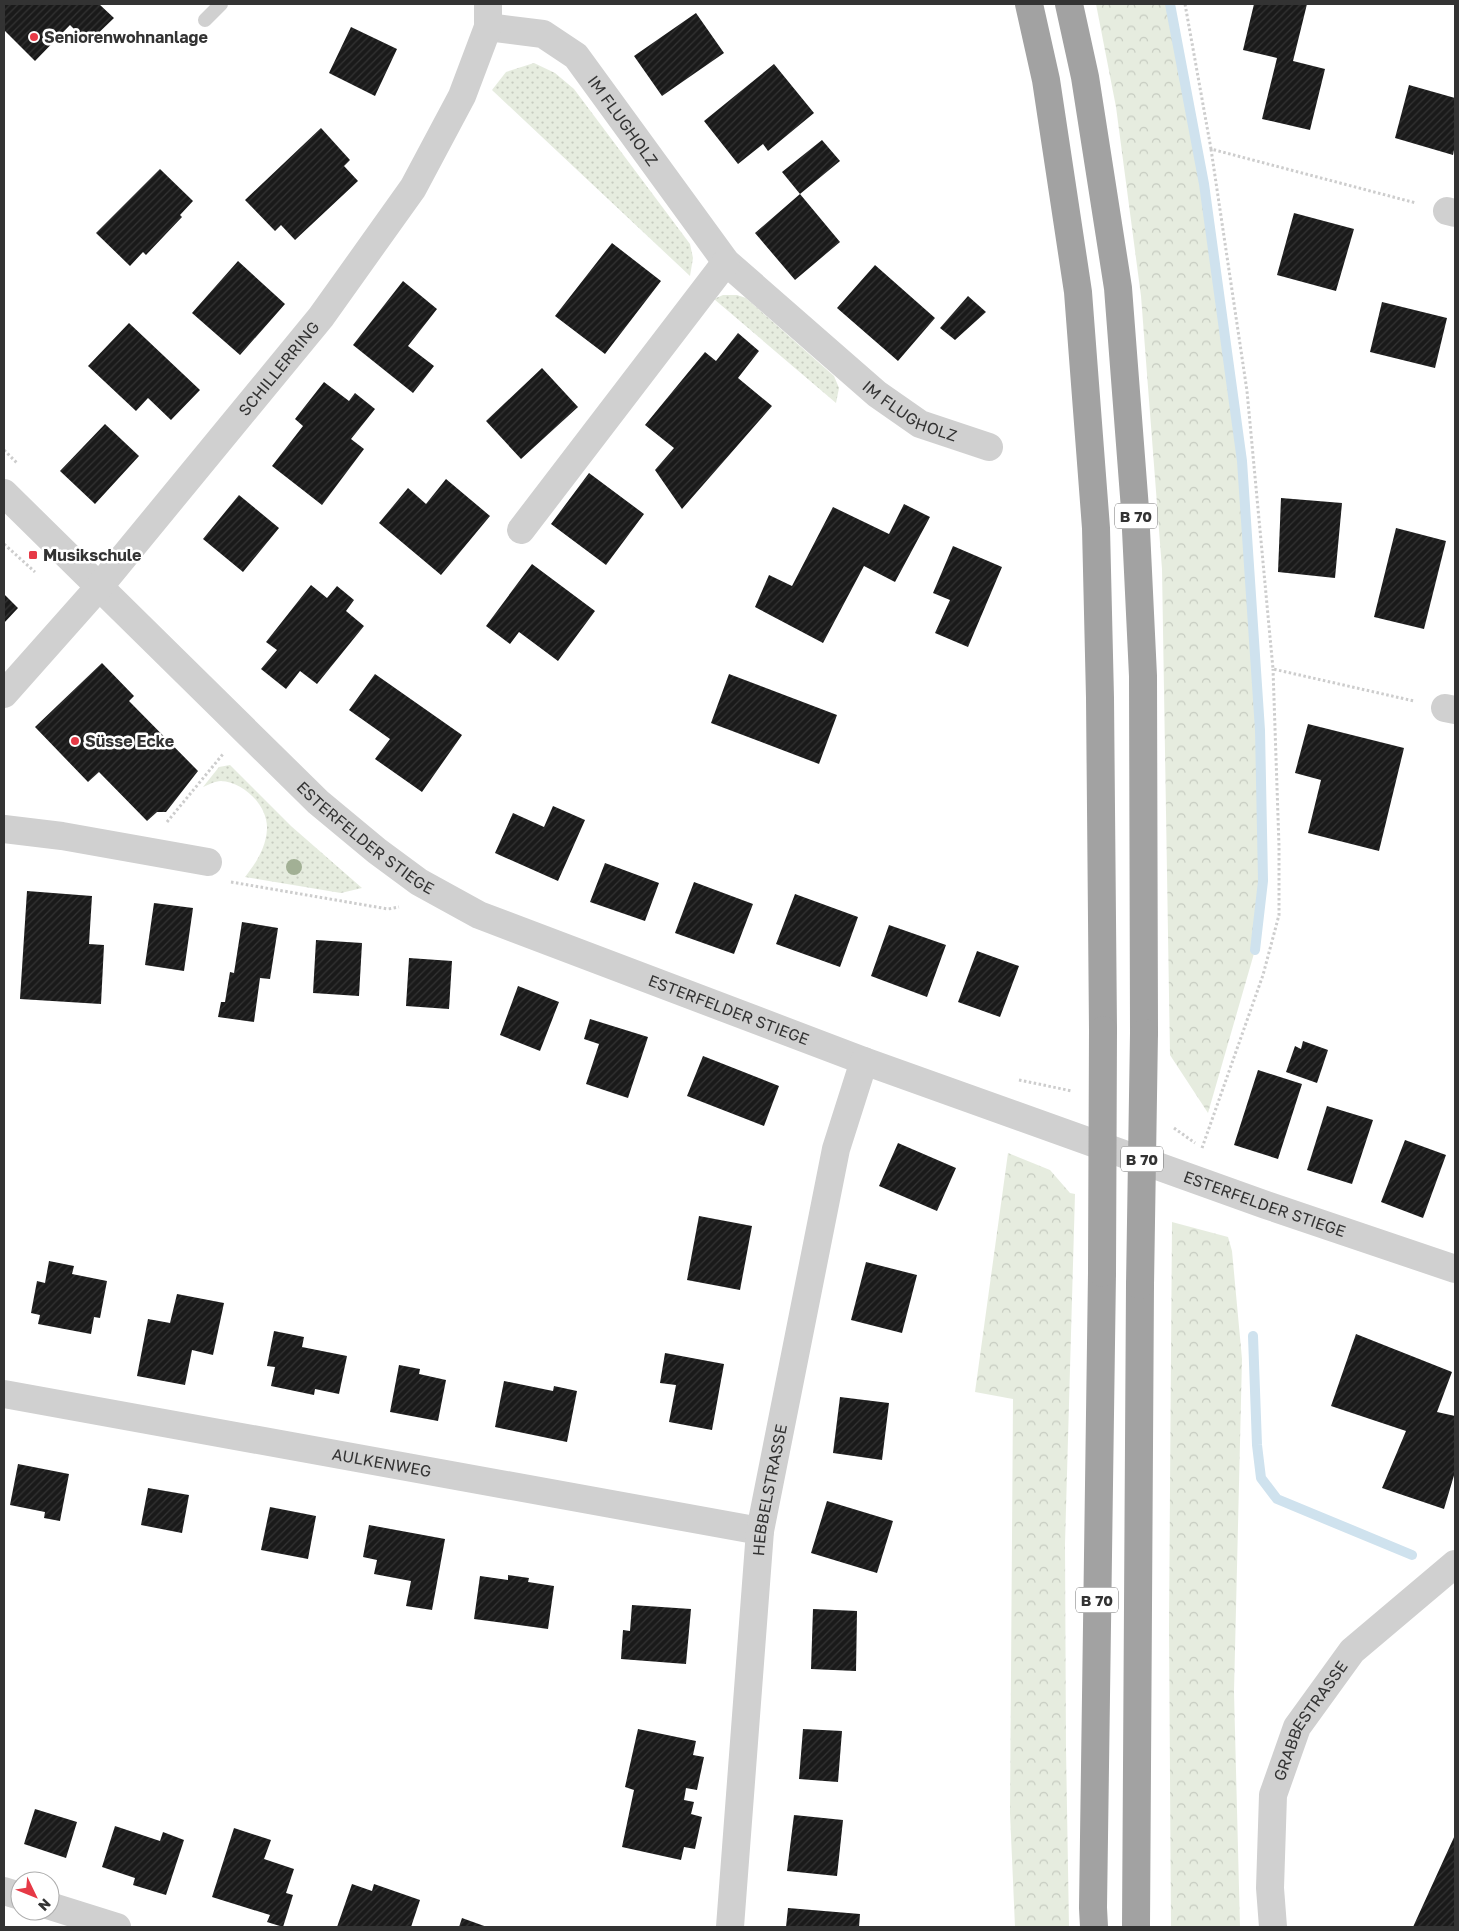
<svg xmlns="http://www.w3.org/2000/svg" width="1459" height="1931" viewBox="0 0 1459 1931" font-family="'Golos Text',sans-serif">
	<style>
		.grass { fill: url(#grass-dots) }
		.forest { fill: url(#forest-crowns) }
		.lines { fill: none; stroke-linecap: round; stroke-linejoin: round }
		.stream { stroke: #cfe2ee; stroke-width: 10 }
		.building { fill: url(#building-hatch) }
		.path { stroke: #cdcdcd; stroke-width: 3; stroke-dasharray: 2.5 2.5; stroke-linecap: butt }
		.service { stroke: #d0d0d0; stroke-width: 14 }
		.minor { stroke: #d0d0d0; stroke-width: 28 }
		.trunk { stroke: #a2a2a2; stroke-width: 28 }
		.trunk-bridge { stroke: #a2a2a2; stroke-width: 28 }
		.tree { fill: #a2b095 }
		.poi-dot { fill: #e63946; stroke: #fff; stroke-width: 2 }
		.labels { text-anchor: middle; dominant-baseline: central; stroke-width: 5; stroke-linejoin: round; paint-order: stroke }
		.shield { fill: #fff; stroke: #707070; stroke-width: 1 }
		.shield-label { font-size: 15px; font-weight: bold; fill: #333 }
		.poi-label { font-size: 16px; font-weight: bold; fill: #333; stroke: #fff; text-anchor: start }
		.street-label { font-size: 16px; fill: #333; stroke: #fff }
	</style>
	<defs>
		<pattern id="grass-dots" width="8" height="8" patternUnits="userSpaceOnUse" patternTransform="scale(1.25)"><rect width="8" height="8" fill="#e6ecdf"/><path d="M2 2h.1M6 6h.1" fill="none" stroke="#c6cbc0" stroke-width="1.8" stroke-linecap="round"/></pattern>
		<pattern id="forest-crowns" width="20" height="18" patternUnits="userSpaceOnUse" patternTransform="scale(1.25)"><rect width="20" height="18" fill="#e6ecdf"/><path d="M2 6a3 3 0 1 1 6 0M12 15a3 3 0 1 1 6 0" fill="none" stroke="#c6cbc0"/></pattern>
		<pattern id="building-hatch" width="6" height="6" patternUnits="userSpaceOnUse" patternTransform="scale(1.25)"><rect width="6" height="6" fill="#1a1a1a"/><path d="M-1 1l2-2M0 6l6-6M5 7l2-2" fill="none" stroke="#333"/></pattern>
	</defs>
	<rect width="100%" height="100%" fill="#fff"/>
	<!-- grass -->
	<path class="grass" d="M534 63 555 73 574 89 690 244 693 258 690 276 492 90 506 72Z
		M723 295H737L746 298 834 376 839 388 836 403 714 299Z
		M230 765 291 826 362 888 341 893 245 877C256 863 266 848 267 829 268 806 244 782 221 781 215 781 208 785 203 787L219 767Z"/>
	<!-- forest -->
	<path class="forest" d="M1096 4H1170L1204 184 1242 461 1260 730 1263 881 1255 950 1208 1113 1170 1055 1162 569 1141 296 1116 107Z
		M1008 1153 1050 1170 1070 1193 1075 1194 1065 1544 1066 1749 1069 1927H1015L1010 1813 1013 1399 975 1392Z
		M1172 1222 1228 1237 1232 1251 1242 1359 1234 1692 1240 1927H1171L1169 1627Z"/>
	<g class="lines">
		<!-- stream -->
		<path class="stream" d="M1170 4 1204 184 1242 461 1260 730 1263 881 1255 950
			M1253 1336 1257 1445 1261 1478 1277 1499 1412 1555"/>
	</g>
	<!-- building -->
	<path class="building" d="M4 4H99L114 18 88 43 70 25 35 61 4 30Z
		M1254 4H1307L1293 61 1325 69 1310 130 1262 119 1277 58 1243 50Z
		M696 13 724 53 662 96 634 56Z
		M351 27 397 49 375 96 329 73Z
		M774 64 814 113 768 151 763 144 738 164 704 121Z
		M1409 85 1455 98V145L1453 155 1395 138Z
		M321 128 350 160 344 166 358 181 295 240 281 225 275 231 245 200Z
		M822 140 840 161 800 194 782 172Z
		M160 169 193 201 180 215 182 217 146 255 143 252 130 266 96 233Z
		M800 194 840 242 795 280 755 233Z
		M1294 213 1354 229 1336 291 1277 275Z
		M612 243 661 281 605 354 555 316Z
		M238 261 285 304 240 355 192 313Z
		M875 265 935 318 898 361 837 308Z
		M403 281 437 309 408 346 434 366 413 393 353 345Z
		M968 296 986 312 955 340 940 328Z
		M1382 302 1447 318 1435 368 1370 352Z
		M129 323 200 390 171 420 148 398 136 411 88 366Z
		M738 333 759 351 738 378 772 406 682 509 655 470 674 448 645 425 705 352 716 361Z
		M542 368 578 407 521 459 486 421Z
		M324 382 349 401 355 393 375 409 351 439 364 449 322 505 272 466 303 426 295 419Z
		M105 424 139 456 95 504 60 471Z
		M589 473 644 514 606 565 551 524Z
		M446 479 490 516 441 575 379 523 408 488 426 504Z
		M239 495 279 528 243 572 203 539Z
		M1281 498 1342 503 1335 578 1278 572Z
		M904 504 930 517 895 582 864 566 823 643 755 607 769 575 792 586 833 507 889 534Z
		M1396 528 1446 541 1424 629 1374 617Z
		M953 546 1002 567 968 647 935 633 950 600 933 593Z
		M532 564 595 611 558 661 519 632 510 644 486 626Z
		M311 585 327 598 337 586 354 600 346 611 364 626 317 684 300 671 286 689 261 669 277 650 266 642Z
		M4 594 18 608 4 623Z
		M102 663 134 696 129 701 198 771 166 812H157L147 821 99 772 88 782 35 727Z
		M375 674 462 735 422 792 375 759 390 739 349 710Z
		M729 674 837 715 819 764 711 723Z
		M1308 724 1404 748 1379 851 1308 833 1321 780 1295 773Z
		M553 806 585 820 558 881 495 853 513 813 544 827Z
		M605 863 659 883 645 921 590 902Z
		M694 882 753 904 734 954 675 933Z
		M27 891 92 896 89 944 104 945 101 1004 20 999Z
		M795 894 858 917 840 967 776 944Z
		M154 903 193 908 184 971 145 965Z
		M242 922 278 928 270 979 260 978 254 1022 218 1017 221 1002H225L230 972 234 973Z
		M889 925 946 945 927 997 871 976Z
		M316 940 362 943 359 996 313 993Z
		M977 951 1019 966 1000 1017 958 1002Z
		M409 958 452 961 449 1009 406 1006Z
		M518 986 559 1002 540 1051 500 1035Z
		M590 1019 648 1037 628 1098 586 1084 599 1044 584 1039Z
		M1303 1041 1328 1050 1317 1083 1286 1072 1295 1046 1301 1049Z
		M703 1056 779 1086 764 1126 687 1096Z
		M1258 1070 1302 1084 1278 1159 1234 1145Z
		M1327 1106 1373 1120 1352 1184 1307 1170Z
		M1405 1140 1446 1155 1423 1218 1381 1202Z
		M898 1143 956 1168 937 1211 879 1186Z
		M699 1216 752 1226 740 1290 687 1280Z
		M49 1261 74 1266 72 1274 107 1281 100 1318 94 1317 91 1334 38 1324 40 1315 31 1313 37 1281 45 1283Z
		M866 1262 917 1275 902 1333 851 1320Z
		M177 1294 224 1303 213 1355 192 1350 185 1385 137 1376 148 1319 170 1323Z
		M274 1331 304 1337 302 1347 347 1356 339 1394 315 1389 314 1395 271 1386 275 1367 267 1366Z
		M1356 1334 1452 1372 1437 1412 1455 1416V1472L1444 1509 1382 1488 1406 1431 1331 1406Z
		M665 1353 724 1364 712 1430 669 1422 676 1385 660 1383Z
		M399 1365 420 1369 419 1374 446 1380 438 1421 390 1412Z
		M504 1381 553 1391 554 1386 577 1391 567 1442 495 1427Z
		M840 1397 889 1403 882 1460 833 1453Z
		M18 1464 69 1474 60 1521 44 1518 45 1512 10 1505Z
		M148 1488 189 1495 182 1533 141 1525Z
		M827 1501 893 1521 877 1573 811 1553Z
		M270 1507 316 1516 308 1559 261 1550Z
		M369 1525 445 1539 432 1610 406 1606 411 1581 374 1574 377 1560 363 1557Z
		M508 1575 529 1578 528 1582 554 1586 548 1629 474 1619 480 1576 508 1580Z
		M632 1605 691 1609 686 1664 621 1659 623 1630 630 1631Z
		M813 1609 857 1611 856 1671 811 1669Z
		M638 1729 696 1741 693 1755 704 1757 697 1790 686 1788 684 1800 694 1802 691 1814 702 1817 695 1849 684 1847 681 1860 622 1847 634 1790 625 1787Z
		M803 1729 842 1731 838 1782 799 1779Z
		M35 1809 77 1822 66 1858 24 1844Z
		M794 1815 843 1820 837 1876 787 1871Z
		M115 1826 160 1841 163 1832 184 1840 166 1895 133 1885 135 1878 102 1867Z
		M234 1828 271 1840 264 1859 294 1869 286 1893 293 1895 283 1927 267 1922 270 1915 212 1897Z
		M1455 1835V1927H1413Z
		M352 1884 372 1891 374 1884 420 1900 411 1927H337Z
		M788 1908 860 1914 859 1927H786Z
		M462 1918 487 1927H459Z"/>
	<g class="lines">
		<!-- path -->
		<path class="path" d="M1185 4 1211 149 1416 203
			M1211 149 1247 391 1273 669 1414 701
			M4 450 17 463
			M4 544 35 572
			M167 822 223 754
			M231 882 388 909 399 907
			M1019 1080 1072 1091
			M1174 1128 1195 1143
			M1202 1148 1263 975 1279 915V846L1273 669"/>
		<!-- service -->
		<path class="service" d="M205 20 221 4"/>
		<!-- minor -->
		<g class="minor">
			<path id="s1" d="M488 27 543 34 576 56 726 262 877 394 920 424 989 447"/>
			<path d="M1447 211 1455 213"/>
			<path id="s2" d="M4 493 318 802 377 851 419 882 479 915 864 1061 1266 1205 1455 1269"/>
			<path d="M521 530 726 262"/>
			<path id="s3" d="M4 694 99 587 321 317 413 188 462 96 488 27V4"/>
			<path d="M1445 708 1455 710"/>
			<path d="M4 829 62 836 208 862"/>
			<path id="s4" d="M4 1394 760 1531"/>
			<path d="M4 1891 20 1896"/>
			<path d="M50 1906 117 1927"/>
			<path id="s5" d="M730 1927 760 1531 836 1149 864 1061"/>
			<path id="s6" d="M1273 1927 1270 1888 1273 1795 1297 1727 1352 1651 1455 1564"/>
		</g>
		<!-- trunk -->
		<path class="trunk" d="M1029 4 1046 80 1078 292 1096 528 1100 698 1103 1030
			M1069 4 1085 77 1118 288 1135 509 1143 676 1144 1033
			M1094 1927 1093 1908 1102 1273
			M1136 1927 1140 1285"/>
		<!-- trunk-bridge -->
		<path class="trunk-bridge" d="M1102 1273 1103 1030
			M1140 1285 1144 1033"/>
	</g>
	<!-- trees -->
	<circle class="tree" cx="294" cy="867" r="8"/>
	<!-- markers -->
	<g class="poi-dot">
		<circle cx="34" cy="37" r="5"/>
		<rect x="28" y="550" width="10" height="10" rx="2.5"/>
		<circle cx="75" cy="741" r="5"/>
	</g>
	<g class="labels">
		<!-- shield labels -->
		<g class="shield">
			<rect x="1115" y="503.5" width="42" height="25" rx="4"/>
			<rect x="1121" y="1146.5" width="42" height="25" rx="4"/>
			<rect x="1076" y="1587.5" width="42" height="25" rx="4"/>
		</g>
		<g class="shield-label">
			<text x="1136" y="516">B 70</text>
			<text x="1142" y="1159">B 70</text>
			<text x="1097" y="1600">B 70</text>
		</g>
		<!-- poi labels -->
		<g class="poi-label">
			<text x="44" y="37">Seniorenwohnanlage</text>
			<text x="43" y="555">Musikschule</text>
			<text x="85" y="741">Süsse Ecke</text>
		</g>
		<!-- street labels -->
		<g class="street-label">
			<text stroke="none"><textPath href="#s1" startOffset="175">IM FLUGHOLZ</textPath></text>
			<text stroke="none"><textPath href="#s3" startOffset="426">SCHILLERRING</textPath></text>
			<text stroke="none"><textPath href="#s1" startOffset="588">IM FLUGHOLZ</textPath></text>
			<text stroke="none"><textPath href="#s2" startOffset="500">ESTERFELDER STIEGE</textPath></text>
			<text stroke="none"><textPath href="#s2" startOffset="905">ESTERFELDER STIEGE</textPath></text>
			<text stroke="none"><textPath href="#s2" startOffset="1475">ESTERFELDER STIEGE</textPath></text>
			<text stroke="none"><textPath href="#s4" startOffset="384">AULKENWEG</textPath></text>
			<text stroke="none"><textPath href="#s5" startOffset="439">HEBBELSTRASSE</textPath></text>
			<text stroke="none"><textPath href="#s6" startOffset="216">GRABBESTRASSE</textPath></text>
		</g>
	</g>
	<!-- border -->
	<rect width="1459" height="1931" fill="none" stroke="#333333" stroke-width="10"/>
	<!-- north arrow -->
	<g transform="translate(35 1896) rotate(133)"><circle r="24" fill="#ffffff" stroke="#adadad"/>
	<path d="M0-4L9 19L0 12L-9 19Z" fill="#e63946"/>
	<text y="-8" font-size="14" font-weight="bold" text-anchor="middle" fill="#333333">N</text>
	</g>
</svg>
